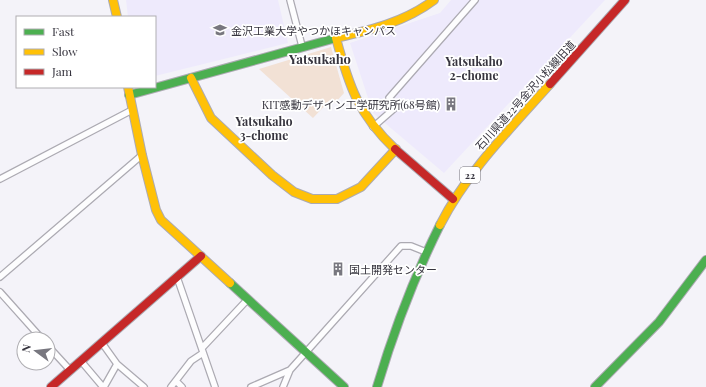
<svg xmlns="http://www.w3.org/2000/svg" width="706" height="387" viewBox="0 0 706 387" font-family="'Playfair Display','Noto Sans JP',serif">
	<style>
		.built { fill: #eeeafc }
		.green { fill: #f2e1d5 }
		.lines { fill: none; stroke-linecap: round; stroke-linejoin: round }
		.street-casing { stroke: #acaab2; stroke-width: 8 }
		.fast-casing { stroke: #acaab2; stroke-width: 10 }
		.slow-casing { stroke: #acaab2; stroke-width: 10 }
		.jam-casing { stroke: #acaab2; stroke-width: 10 }
		.street { stroke: #fdfdfe; stroke-width: 5.5 }
		.fast { stroke: #4caf50; stroke-width: 8 }
		.slow { stroke: #ffc107; stroke-width: 8 }
		.jam { stroke: #c62828; stroke-width: 8 }
		.labels { text-anchor: middle; dominant-baseline: central; stroke-width: 3.5; stroke-linejoin: round; paint-order: stroke }
		.shield { fill: #fff; stroke: #727178; stroke-width: 1 }
		.shield-label { font-size: 10px; font-weight: bold; fill: #36343e }
		.poi-label { font-size: 11px; fill: #36343e; stroke: #fff; text-anchor: start }
		.street-label { font-size: 11px; fill: #36343e; stroke: #fff }
		.neighbourhood-label { font-size: 12px; font-weight: bold; fill: #36343e; stroke: #fff }
		.quarter-label { font-size: 13px; font-weight: bold; fill: #36343e; stroke: #fff }
	</style>
	<rect width="100%" height="100%" fill="#f4f3f9"/>
	<!-- built -->
	<path class="built" d="M126 0H278L288 43 155 76V17H128Z
		M451 0H605L444 173 373 113 350 43 440 13Z"/>
	<!-- green -->
	<path class="green" d="M331 47 344 93 335 103 330 100 313 118 259 69Z"/>
	<g class="lines">
		<!-- street casing -->
		<g class="street-casing">
			<path id="street" d="M290 0 302 46
				M373 127 396 107 389 98 475 0
				M0 179 132 110
				M0 277 142 155
				M177 277 215 387
				M0 292 42 339
				M102 343 117 364 144 387
				M48 346 70 370
				M202 348 248 299
				M81 361 103 387
				M176 381 182 387
				M104 387 117 364
				M171 387 191 361 203 353
				M251 387 290 370
				M283 387 290 370 401 246H411L426 252"/>
		</g>
		<!-- fast casing -->
		<g class="fast-casing">
			<path id="fast" d="M129 95 336 38
				M230 283 344 387
				M377 387C394 330 413 279 440 225
				M595 387 659 322 706 260"/>
		</g>
		<!-- slow casing -->
		<g class="slow-casing">
			<path id="slow" d="M113 0 117 17
				M191 78 211 118 272 175 294 192 312 199H337L361 187 396 149
				M128 87 142 155 156 210 161 220 230 283
				M395 149C358 114 349 86 336 38 371 30 405 22 434 0
				M440 225C467 172 510 129 550 84"/>
		</g>
		<!-- jam casing -->
		<g class="jam-casing">
			<path id="jam" d="M550 84 625 0
				M395 149 453 199
				M51 387 201 256"/>
		</g>
		<!-- street -->
		<use href="#street" class="street"/>
		<!-- fast -->
		<use href="#fast" class="fast"/>
		<!-- slow -->
		<use href="#slow" class="slow"/>
		<!-- jam -->
		<use href="#jam" class="jam"/>
	</g>
	<!-- icons -->
	<defs>
		<g id="university-bare" transform="scale(1.08)"><path d="M0-5L7-2L0 1L-7-2ZM-4 1L0 2.5L4 1V4Q0 6-4 4Z" fill="#78777f" stroke="#fff" stroke-width="2.5" paint-order="stroke"/></g>
		<g id="building-bare" transform="scale(1.08)"><path d="M-4-6H4V6H1V3H-1V6H-4ZM-2.5-4.3h1.7v1.8h-1.7ZM.8-4.3h1.7v1.8H.8ZM-2.5-1h1.7V.8h-1.7ZM.8-1h1.7V.8H.8Z" fill="#78777f" stroke="#fff" stroke-width="2.5" paint-order="stroke"/></g>
	</defs>
	<g fill-rule="evenodd">
		<use href="#university-bare" x="220" y="30"/>
		<use href="#building-bare" x="451" y="104"/>
		<use href="#building-bare" x="338" y="269"/>
	</g>
	<g class="labels">
		<!-- shield labels -->
		<rect class="shield" x="460" y="167" width="20" height="16" rx="3"/>
		<g class="shield-label">
			<text x="470" y="175">22</text>
		</g>
		<!-- poi labels -->
		<g class="poi-label">
			<text x="231" y="30">金沢工業大学やつかほキャンパス</text>
			<text x="440" y="104" text-anchor="end">KIT感動デザイン工学研究所(68号館)</text>
			<text x="349" y="269">国土開発センター</text>
		</g>
		<!-- street labels -->
		<g class="street-label">
			<text transform="translate(525 95) rotate(-48)">石川県道22号金沢小松線旧道</text>
		</g>
		<!-- neighbourhood labels -->
		<g class="neighbourhood-label">
			<text x="474" y="61">Yatsukaho<tspan x="474" dy="14">2-chome</tspan></text>
			<text x="264" y="121">Yatsukaho<tspan x="264" dy="14">3-chome</tspan></text>
		</g>
		<!-- quarter labels -->
		<g class="quarter-label">
			<text x="320" y="58">Yatsukaho</text>
		</g>
	</g>
	<!-- legend -->
	<rect x="16" y="16" width="140" height="72" fill="#ffffff" stroke="#afaeb2"/>
	<rect x="24" y="29" width="20" height="6" fill="#4caf50" stroke="#afaeb2"/>
	<text x="52" y="36" font-size="12" fill="#36343e">Fast</text>
	<rect x="24" y="49" width="20" height="6" fill="#ffc107" stroke="#afaeb2"/>
	<text x="52" y="56" font-size="12" fill="#36343e">Slow</text>
	<rect x="24" y="69" width="20" height="6" fill="#c62828" stroke="#afaeb2"/>
	<text x="52" y="76" font-size="12" fill="#36343e">Jam</text>
	<!-- north arrow -->
	<g transform="translate(36 351) rotate(285)"><circle r="19" fill="#ffffff" stroke="#afaeb2"/>
	<path d="M0-3L7 15L0 10L-7 15Z" fill="#78777f"/>
	<text y="-6" font-size="11" font-weight="bold" text-anchor="middle" fill="#36343e">N</text>
	</g>
</svg>
